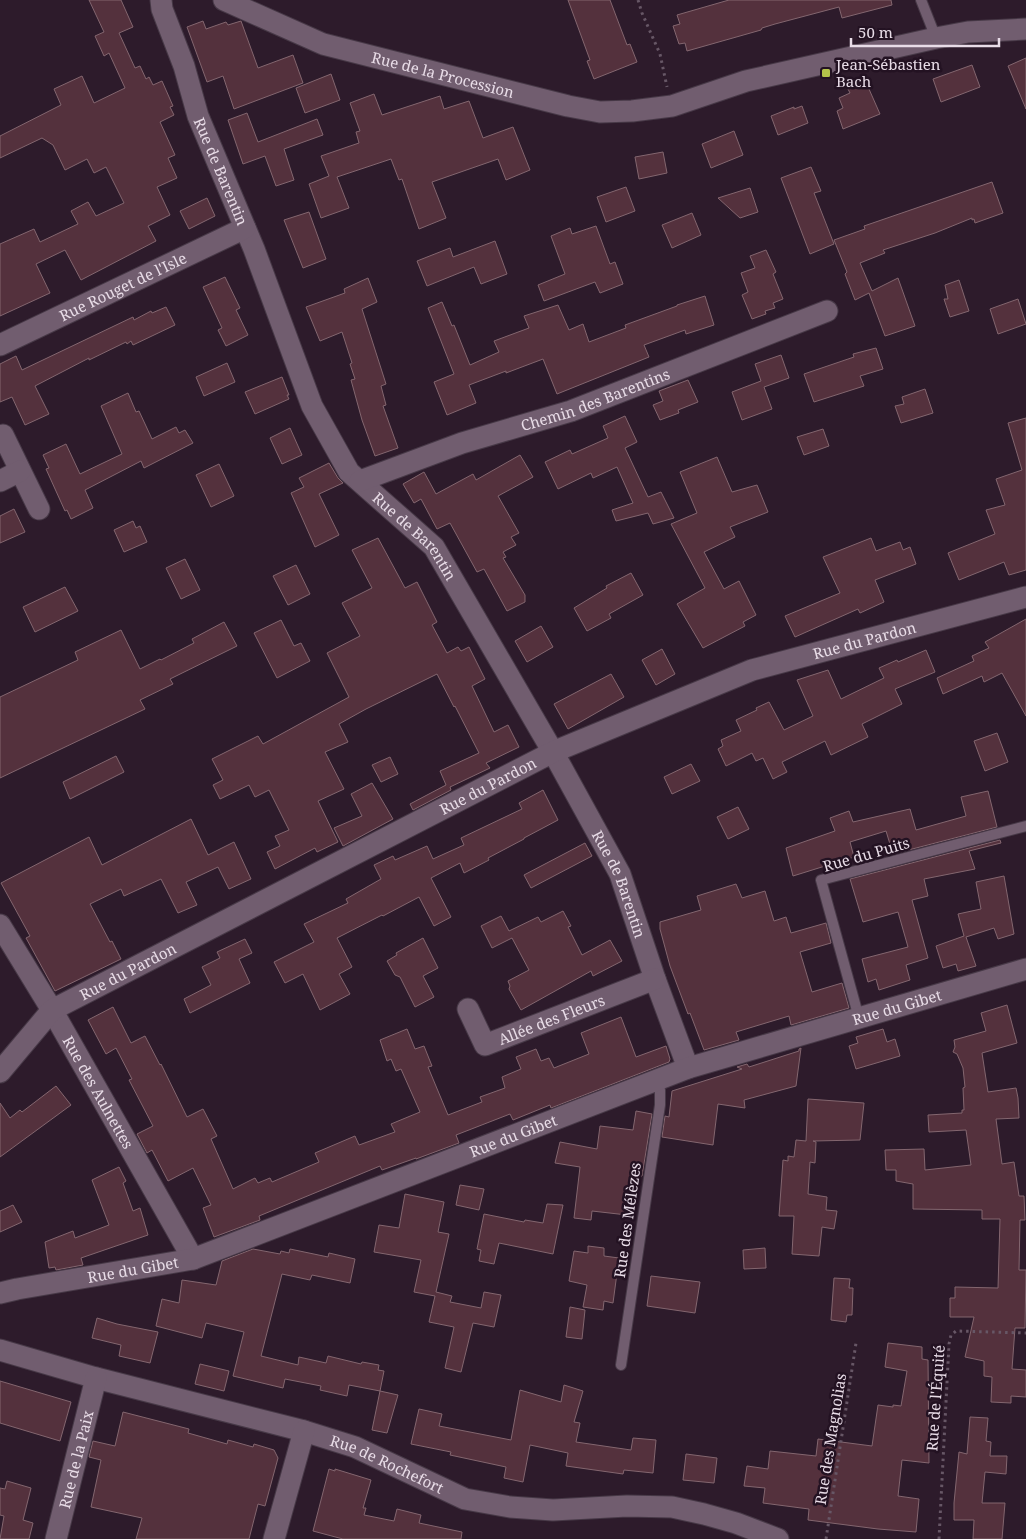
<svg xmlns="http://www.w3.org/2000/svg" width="1026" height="1539" viewBox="0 0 1026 1539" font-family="'Noto Serif',serif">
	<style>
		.building { fill: #54313d; stroke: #83666f }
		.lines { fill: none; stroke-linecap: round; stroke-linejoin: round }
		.lane-casing { stroke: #473947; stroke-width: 12 }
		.street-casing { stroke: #473947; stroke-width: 23 }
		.path { stroke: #675766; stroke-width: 3; stroke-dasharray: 2.5 4; stroke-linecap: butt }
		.lane { stroke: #715d6f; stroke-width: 10 }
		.street { stroke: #715d6f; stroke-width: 21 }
		.poi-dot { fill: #b4c24a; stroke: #231222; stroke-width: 2 }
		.labels { text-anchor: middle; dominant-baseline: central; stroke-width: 5; stroke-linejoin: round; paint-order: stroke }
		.poi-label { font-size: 15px; fill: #e8dce7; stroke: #231222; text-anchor: start }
		.street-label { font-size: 15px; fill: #e8dce7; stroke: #231222 }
	</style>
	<rect width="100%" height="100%" fill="#2d1b2b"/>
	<!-- building -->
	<path class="building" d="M89 0H121L133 27 119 33 135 68 140 66 146 79 149 77 153 85 162 81 173 106 170 107 174 115 160 122 175 155 168 158 177 178 157 187 170 215 148 226 156 241 81 280 65 250 36 264 50 293 0 316V244L34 229 40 242 78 224 71 211 88 202 96 216 124 203 106 167 94 173 87 159 65 170 53 145 42 138 0 158V136L61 105 54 89 82 76 94 103 125 88 109 53 104 56 95 36 104 32Z
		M568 0H610L627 45 630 44 637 62 594 79 587 61 590 60Z
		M729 0H891L892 5 842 18 839 7 775 24 762 28 761 30 687 51 685 43 679 44 673 26 680 24 677 15Z
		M203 21 206 29 226 22 228 25 241 21 258 68 293 55 303 83 234 109 223 76 207 82 187 27Z
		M1026 58V109L1008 66Z
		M972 65 980 87 941 102 933 79Z
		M331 74 340 100 305 113 296 88Z
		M865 80 880 114 843 129 837 111 843 108 839 98 850 93 847 87Z
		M374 94 382 115 440 96 444 109 469 101 483 138 513 127 530 170 506 180 498 159 432 182 446 218 419 229 402 179 399 180 391 159 337 177 349 208 321 218 309 184 329 176 321 156 359 143 356 132 360 131 350 103Z
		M802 106 808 123 778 135 771 116 794 107V109Z
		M247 113 258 142 317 119 323 135 284 149 294 180 276 186 265 156 243 164 228 120Z
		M734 131 743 155 711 168 702 144Z
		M663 152 667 173 639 179 635 157Z
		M811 167 821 191 814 193 834 244 810 254 781 178Z
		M992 182 1003 213 975 223 974 219 972 220V218L935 233 883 250 885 253 860 263 872 291 898 278 915 326 885 336 869 293 855 300 845 274 847 272 834 240 865 229 864 226Z
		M626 187 635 211 606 222 597 197Z
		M750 188 758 212 740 218 718 198Z
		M207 198 215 216 189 229 180 211Z
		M309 212 326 259 303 268 284 220Z
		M692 213 701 235 672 248 662 225Z
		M596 226 610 264 615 262 623 284 600 293 595 282 544 301 538 285 565 274 551 236 570 228 572 234Z
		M495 241 507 274 481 284 474 267 427 286 417 261 450 248 453 257Z
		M766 250 776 272 773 274 783 299 773 303 775 308 765 311 766 314 752 319 742 295 748 292 741 273 755 268 750 256Z
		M225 277 240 308 236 310 248 335 226 346 218 330 222 328 203 287Z
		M368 278 377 302 362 309 386 384 381 386 386 405 383 406 398 448 375 456 362 420 351 380 355 379 350 364 352 363 342 332 320 341 306 307 345 293 344 289Z
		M959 280 969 311 950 317 944 299H948L945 285Z
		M705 296 714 325 686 334 685 330 644 345 649 357 557 394 543 359 506 373V371L469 385 476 403 447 415 434 382 454 374 428 308 442 302 452 326 454 325 470 365 499 352 494 341 529 328 524 316 558 305 569 330 583 324 589 342 626 328 625 325 677 306V305Z
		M1018 299 1026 324 998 334 990 309Z
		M166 307 175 325 133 345 131 341 127 344 126 342 89 360V358L35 386 49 414 25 425 12 397 0 402V364L16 356 22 370 133 317 134 320 151 311 152 313Z
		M876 348 883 369 860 376 864 386 814 402 804 374 854 357 853 354Z
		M781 355 789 378 764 387 772 409 742 420 732 392 761 381 755 364Z
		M227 363 235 382 204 396 196 377Z
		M282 377 289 395H287L289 399 255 414 245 392Z
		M688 380 698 402 678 410 679 413 660 420 653 405 663 401 659 391Z
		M925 389 933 413 901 423 895 406 904 404 902 397Z
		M128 393 136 412 139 411 152 439 176 427 179 433 185 430 193 443 144 468 141 461 85 490 93 508 71 519 67 510 65 511 46 469 49 468 43 455 66 444 80 474 122 454 101 406Z
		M625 416 637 442 625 448 648 497 661 492 674 518 653 524 648 513 616 521 612 510 633 503 617 467 593 478 591 473 558 489 545 462 570 450 572 454 608 438 603 426Z
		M1026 418V570L1009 575 1004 562 959 580 948 553 995 534 986 510 1005 505 996 479 1022 470 1008 423Z
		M290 428 302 455 282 464 270 438Z
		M823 429 829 446 804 455 797 437Z
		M520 455 533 477 498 496 519 533 511 537 516 545 503 552 506 557 503 558 525 595V602L507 611 484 569 477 572 450 523 437 529 421 499 414 503 403 484 424 472 436 494 473 474 476 480Z
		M717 457 732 492 757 485 768 512 730 527 735 537 704 552 724 589 739 581 756 615 743 622 745 626 703 648 677 604 705 588 671 524 697 513 680 472Z
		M329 463 338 478 343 483 319 494 339 535 315 547 291 493 304 487 299 478Z
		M219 464 234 496 211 507 196 475Z
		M14 509 25 532 0 543V516Z
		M133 521 136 528 140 526 147 542 124 552 114 530Z
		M378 538 405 588 417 582 437 622 432 625 447 653 458 647 461 651 469 647 485 679 472 686 494 732 508 725 519 747 486 763 490 768 450 787 451 790 413 810 410 804 446 785 440 771 479 753 455 706 454 707 437 674 366 709 339 724 348 742 325 752 344 789 318 801 338 842 317 852 315 848 275 869 267 852 280 846 275 836 289 830 269 790 255 797 249 785 220 799 213 785 223 780 212 759 258 736 263 744 349 697 327 653 360 636 342 603 372 588 352 550Z
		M871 538 876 551 900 542 903 550 910 547 916 564 875 580 884 602 860 613 858 609 795 637 785 616 840 593 823 557Z
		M185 559 200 590 181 599 166 568Z
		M296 565 310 594 288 605 273 576Z
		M631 573 643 595 609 614 611 618 587 631 574 608 607 588 606 586Z
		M65 587 78 611 35 632 23 607Z
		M1026 619V716L1002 673 984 682 982 676 943 694 937 678 974 661 972 656 989 648 985 642Z
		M281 620 294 646 301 643 310 661 277 678 254 633Z
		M224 622 237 646 170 679 173 684 140 700 145 709 0 778V697L78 660 75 652 121 630 140 669 160 659 161 660 194 643 192 639Z
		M541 626 553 647 527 662 515 641Z
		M662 649 675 674 656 685 642 660Z
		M926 650 935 672 895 689 902 704 862 724 868 737 831 755 825 741 782 762 787 772 773 779 763 758 756 761 752 753 726 766 718 749 723 746 721 740 741 731 736 720 757 710 756 708 769 702 784 730 813 716 797 680 828 670 841 699 884 678 879 668 897 660 898 662Z
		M611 674 624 697 568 729 554 704Z
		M997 733 1008 762 985 771 974 741Z
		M116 756 124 772 70 799 63 782Z
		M390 757 398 774 381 782 372 765Z
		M691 764 700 781 672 794 664 777Z
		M372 783 393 819 343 846 334 828 362 816 351 794Z
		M543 790 558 820 524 838V839L488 858 489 860 464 873 460 863 431 878 451 917 434 926 419 897 383 916 382 915 337 938 352 967 339 974 350 994 320 1010 303 974 285 983 274 962 314 942 304 924 348 903 346 899 381 879 374 865 393 856 395 860 427 846 433 859 464 845 461 838 522 809 519 803Z
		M988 791 997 827 893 854 886 831 850 842 854 857 793 876 786 848 835 831 830 818 849 811 853 822 910 809 916 830 966 816 961 797Z
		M738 807 749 829 728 839 717 817Z
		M191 819 208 855 234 842 251 879 229 889 218 867 186 882 197 905 178 913 161 879 124 896 121 889 90 904 110 942 112 941 121 959 55 991 26 938 30 936 1 883 89 837 102 865Z
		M1000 840 1001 843 969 851 975 869 924 879 928 896 912 900 928 958 906 965 910 980 879 990 876 979 868 982 862 959 908 947 898 912 863 922 850 879Z
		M585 843 592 856 531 888 524 875Z
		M1004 876 1014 934 998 939 994 928 966 937 976 966 958 971 956 964 943 968 936 946 964 936 958 914 981 909 976 882Z
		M736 884 742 898 765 891 774 921 786 917 791 933 826 923 831 943 800 952 812 992 842 983 849 1008 791 1025 789 1016 736 1032 739 1040 704 1050 690 1013 688 1014 670 966 660 929V922L701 910 697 896Z
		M563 911 571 926 568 927 582 955 610 940 622 961 593 976 591 971 521 1010 509 989 510 986 508 981 529 970 512 938 492 948 481 926 501 916 509 931 538 917 541 922Z
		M423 938 438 968 423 976 434 997 415 1007 400 977 395 975 387 961 397 955 396 953Z
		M245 939 252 953 239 959 250 983 190 1013 184 999 211 985 202 967 220 958 217 952Z
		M1007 1005 1017 1043 982 1053 988 1092 1016 1088 1018 1098 1019 1118 996 1119 1002 1164 1014 1162 1019 1196H1024L1025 1220H1020L1019 1270H1026L1025 1328H1015L1012 1369 1026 1370V1397L1011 1396V1403L991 1402 992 1377 984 1376V1361L965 1357 974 1317H950V1298H955V1287L998 1288 1000 1219H982V1210L913 1209V1184L896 1181V1170H886L885 1150 924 1149 925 1170 971 1165 966 1130 929 1132 928 1115 962 1113V1110H964L963 1088 965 1087 963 1068 957 1054 953 1052 955 1047 954 1040 986 1031 981 1013Z
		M113 1007 131 1043 145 1036 160 1065 161 1064 187 1117 203 1109 217 1136 211 1139 233 1189 255 1178 258 1183 270 1178 272 1182 319 1162 315 1153 355 1136 359 1145 395 1132 391 1124 420 1112 401 1069 396 1071 391 1059 387 1061 380 1040 407 1029 415 1049 424 1046 432 1066 428 1067 448 1115 482 1102 480 1097 505 1088 502 1077 521 1069 516 1057 536 1049 541 1061 549 1058 554 1068 589 1054 581 1033 621 1017 636 1057 666 1046 670 1059 669 1062 551 1108 550 1105 513 1120 510 1114 456 1135 459 1143 416 1159V1158L382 1170 380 1166 259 1216 260 1220 214 1237 203 1208 211 1205 193 1168 168 1181 152 1150 147 1153 137 1134 153 1126 129 1080 132 1079 116 1048 106 1054 88 1020Z
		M883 1029 887 1042 895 1039 900 1056 856 1069 849 1046 858 1043 856 1037Z
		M801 1048 796 1086 744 1100 745 1108 718 1104 713 1145 662 1137 665 1116 669 1117 672 1091 742 1069 737 1067 747 1064 749 1067 799 1051V1049Z
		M56 1086 71 1105 0 1157V1103L10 1118 20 1110 22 1112Z
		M808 1099 864 1103 860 1140 813 1141 816 1142 815 1163 810 1162 808 1194 827 1197 826 1210 837 1211 834 1229 822 1227 819 1256 792 1254 794 1216H779L783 1160 788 1161V1156L794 1157 796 1140 806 1141Z
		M636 1111 652 1114 642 1176 632 1175 627 1215 592 1211 591 1220 574 1218 580 1167 555 1163 560 1142 597 1149 600 1126 633 1130Z
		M119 1167 126 1181 123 1183 133 1211 140 1208 148 1235 81 1258 83 1265 56 1270 55 1267 49 1268 45 1242 73 1231 75 1238 109 1225 92 1180Z
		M460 1185 484 1189 479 1210 456 1205Z
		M405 1194 444 1202 438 1232 449 1234 436 1292 452 1296 450 1302 481 1308 484 1292 501 1295 494 1327 473 1323 461 1372 445 1368 454 1327 429 1322 435 1296 414 1292 421 1260 374 1252 379 1225 399 1228Z
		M547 1204 563 1205 553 1254 499 1243 494 1264 479 1261 481 1250 477 1249 484 1214 524 1222 525 1220 543 1223Z
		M13 1205 22 1222 0 1232V1211Z
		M588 1246 604 1248V1256L619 1258 613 1303 604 1301 603 1310 583 1307 587 1285 569 1281 574 1251 588 1253Z
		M765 1248 766 1268 744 1269 743 1250Z
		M253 1249 280 1254 281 1251 289 1253 290 1249 328 1257 329 1253 355 1259 350 1283 312 1275 310 1280 282 1274 261 1356 298 1365 299 1357 326 1363 328 1356 361 1364 362 1362 379 1365 378 1370 384 1371 380 1391 349 1385 347 1396 320 1390 321 1386 285 1379 283 1388 233 1376 244 1332 206 1323 202 1338 156 1326 162 1299 179 1303 182 1280 216 1285 222 1261Z
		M651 1276 700 1282 695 1313 647 1306Z
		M834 1278 850 1279 849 1288H853L852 1315H847L846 1322 831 1320Z
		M570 1307 585 1310 582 1339 566 1337Z
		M97 1318 117 1324 158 1332 150 1363 119 1356 121 1345 92 1338Z
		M888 1343 922 1347V1359L928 1360 929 1463 902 1460 898 1496 919 1499 916 1532 878 1529 808 1520 809 1509 763 1503 765 1488 744 1486 747 1466 768 1469 770 1451 816 1456 818 1439 872 1446 878 1405 893 1407V1405L901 1406 907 1371 885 1367Z
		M200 1364 229 1371 224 1391 195 1384Z
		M0 1381 71 1402 60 1441 0 1423Z
		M564 1385 583 1391 574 1422 580 1423 576 1442 631 1450 633 1438 656 1440 653 1473 624 1470 623 1474 566 1466 568 1453 530 1445 523 1482 504 1478 506 1467 450 1455 451 1452 411 1444 419 1409 442 1414 439 1426 511 1440 520 1390 561 1402Z
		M380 1391 398 1395 387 1433 372 1430Z
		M123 1412 189 1429 188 1433 227 1444 228 1440 253 1447 254 1444 274 1450 278 1458 265 1506 258 1504 249 1539H136L142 1518 91 1507 101 1460 89 1457 93 1441 115 1446Z
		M970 1417 988 1418 986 1441 991 1442 990 1456H1007L1006 1474 985 1472 982 1503H1005L1002 1539H973L974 1520H954V1503L959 1452 967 1454Z
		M686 1454 717 1458 714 1483 683 1480Z
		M329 1469 335 1471V1469L371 1480 363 1508H366L364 1515 394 1521 397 1509 421 1515 419 1523 462 1532 461 1539H343L313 1531Z
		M7 1481 31 1488 23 1520 33 1523 29 1539H0L4 1516 0 1515V1488L5 1489Z"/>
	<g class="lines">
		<!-- lane casing -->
		<g class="lane-casing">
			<path id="lane" d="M921 0 936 38
				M859 1018 821 880 1026 826
				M621 1365 660 1105V1090L656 1080"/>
		</g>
		<!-- street casing -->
		<g class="street-casing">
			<g id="street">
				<path id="s1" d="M161 0 162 9 184 66 198 116 254 249 312 406 349 472 434 547 553 752 620 874 655 979 688 1068"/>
				<path id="s2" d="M224 0 323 44 568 106 600 112 632 111 672 106 746 81 936 38 968 32 1026 29"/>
				<path id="s3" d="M0 345 245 228"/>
				<path d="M3 435 39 509"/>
				<path d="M0 481 20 471"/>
				<path id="s4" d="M360 481 462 443 571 411 827 311"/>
				<path id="s5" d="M0 925 52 1010 193 1259"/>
				<path id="s6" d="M468 1009 485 1045 655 979"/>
				<path id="s7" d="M0 1072 52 1010 553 752 752 670 1026 597"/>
				<path id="s8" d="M0 1293 17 1289 193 1259 688 1068 1026 969"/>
				<path id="s9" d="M0 1350 96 1378 304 1431 355 1447 465 1499 510 1507 553 1510 627 1506 672 1507 704 1514 736 1523 778 1539"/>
				<path id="s10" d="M56 1539 96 1378"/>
				<path d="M274 1539 304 1431"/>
			</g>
		</g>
		<!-- path -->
		<path class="path" d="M638 0 642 13 660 54 667 87
			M826 1539 856 1343
			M939 1539 949 1344 951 1335 956 1331 1026 1333"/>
		<!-- lane -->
		<use href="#lane" class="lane"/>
		<!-- street -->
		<use href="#street" class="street"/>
	</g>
	<!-- markers -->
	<rect class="poi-dot" x="821" y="68" width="10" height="10" rx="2.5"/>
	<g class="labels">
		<!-- poi labels -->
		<g class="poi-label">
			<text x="836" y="64">Jean-Sébastien<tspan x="836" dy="17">Bach</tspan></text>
		</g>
		<!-- street labels -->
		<g class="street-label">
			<text stroke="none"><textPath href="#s2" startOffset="232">Rue de la Procession</textPath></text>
			<text stroke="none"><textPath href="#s1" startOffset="182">Rue de Barentin</textPath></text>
			<text stroke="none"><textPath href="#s3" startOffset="136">Rue Rouget de l'Isle</textPath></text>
			<text stroke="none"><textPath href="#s4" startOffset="249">Chemin des Barentins</textPath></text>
			<text stroke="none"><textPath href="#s1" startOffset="602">Rue de Barentin</textPath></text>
			<text stroke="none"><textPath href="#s7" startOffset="976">Rue du Pardon</textPath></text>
			<text stroke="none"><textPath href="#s7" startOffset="571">Rue du Pardon</textPath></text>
			<text transform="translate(866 854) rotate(-16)">Rue du Puits</text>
			<text stroke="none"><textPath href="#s1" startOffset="1008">Rue de Barentin</textPath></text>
			<text stroke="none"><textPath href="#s7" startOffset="166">Rue du Pardon</textPath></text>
			<text stroke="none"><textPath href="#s8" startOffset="944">Rue du Gibet</textPath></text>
			<text stroke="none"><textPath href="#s6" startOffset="111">Allée des Fleurs</textPath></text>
			<text stroke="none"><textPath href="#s5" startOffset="194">Rue des Aulnettes</textPath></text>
			<text stroke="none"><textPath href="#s8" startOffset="539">Rue du Gibet</textPath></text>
			<text transform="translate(627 1220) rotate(-82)">Rue des Mélèzes</text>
			<text stroke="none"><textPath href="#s8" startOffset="135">Rue du Gibet</textPath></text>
			<text transform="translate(935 1398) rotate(-86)">Rue de l'Équité</text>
			<text transform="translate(830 1439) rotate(-81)">Rue des Magnolias</text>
			<text stroke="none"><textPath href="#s10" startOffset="82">Rue de la Paix</textPath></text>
			<text stroke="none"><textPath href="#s9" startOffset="404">Rue de Rochefort</textPath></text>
		</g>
	</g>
	<!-- scale -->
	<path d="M851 38v8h148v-8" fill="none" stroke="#e8dce7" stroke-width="2.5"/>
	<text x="858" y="38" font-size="15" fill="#e8dce7" stroke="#231222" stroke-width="4" paint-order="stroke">50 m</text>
</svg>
